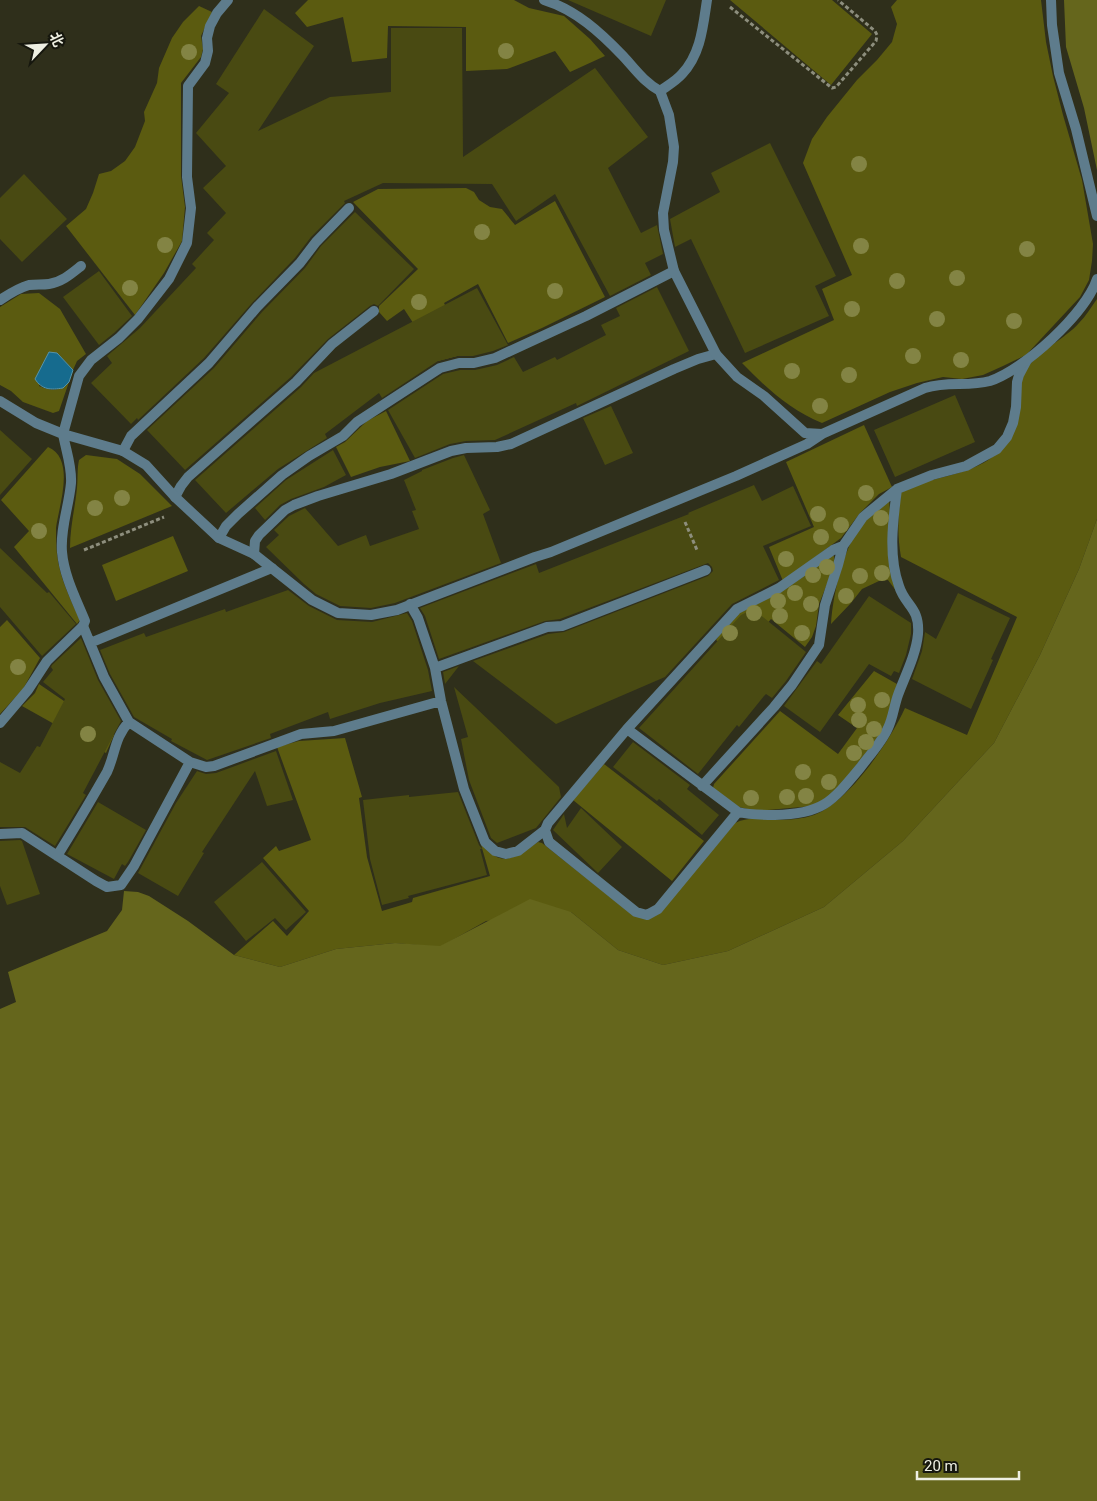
<svg xmlns="http://www.w3.org/2000/svg" width="1097" height="1501" viewBox="0 0 1097 1501" font-family="Roboto,'Noto Sans SC',sans-serif">
	<style>
		.green { fill: #5b5b10 }
		.forest { fill: #65661c }
		.water { fill: #166b8e; stroke: #5793a7 }
		.building { fill: #494a12 }
		.lines { fill: none; stroke-linecap: round; stroke-linejoin: round }
		.path { stroke: #8d8e7d; stroke-width: 3; stroke-dasharray: 4 2.5; stroke-linecap: butt }
		.service { stroke: #5e7c8c; stroke-width: 10 }
		.minor { stroke: #5e7c8c; stroke-width: 10 }
		.tree { fill: #838444 }
	</style>
	<rect width="100%" height="100%" fill="#2f2f1b"/>
	<!-- green -->
	<path class="green" d="M308 0H514L529 8 564 16 590 39 605 56 570 72 555 51 507 69 466 71V27L388 26 387 58 352 62 343 17 307 27 295 13Z
		M730 0H832L872 34 831 85Z
		M897 0H1041L1046 42 1053 76 1063 115 1082 180 1093 244 1092 261 1089 280 1080 297 1026 355 1003 366 983 375 962 379 943 377 917 383 890 392 822 423C790 410 766 388 742 363L834 320 822 289 852 275 803 163 812 139 827 117 857 80 877 60 892 42 897 24 891 7Z
		M199 6 212 12 201 36 203 49 201 57 181 83V176L185 207 182 241 164 273 135 315 66 226 86 209 93 193 99 174 111 171 125 161 135 147 145 121 144 112 157 83 159 68 172 38 183 22Z
		M466 188 474 192 479 200 490 207 502 209 515 225 555 201 605 297 542 328 508 343 478 284 444 303 469 353 438 361 404 309 387 321 379 312V306L418 269 353 202 378 189Z
		M39 293 60 309 86 354 77 361 73 370 57 353 39 386C51 391 60 392 69 382L59 411 53 413 23 402 11 391 0 385V307L21 294Z
		M1097 299V519L1079 569 1040 655 994 743 903 841 824 907 728 951 663 965 618 950 571 912 486 921 440 947 395 943 336 949 280 967 234 955 273 921 287 936 309 911 263 858 276 846 279 851 311 840 277 747 299 741 345 738 362 797 359 798 367 857 382 911 412 902 413 898 490 876 478 834C483 840 489 852 495 856 509 865 527 849 538 842L542 843 634 916C645 918 651 920 660 912L735 823C753 814 776 822 796 819 802 818 809 817 814 815 849 802 890 741 905 708L967 735 1017 617 901 557C897 535 898 514 901 493 909 485 922 483 932 480 955 474 981 469 998 452 1020 432 1011 396 1025 371 1036 352 1065 339 1079 323 1086 316 1091 307 1097 299Z
		M386 411 410 461 380 467 351 477 336 447 345 442 367 421Z
		M864 425 892 487 879 494 860 513 841 538 783 581 769 547 814 527 786 462Z
		M48 447C76 459 59 505 56 528 56 537 56 546 57 555 60 578 70 599 80 620L77 624 14 547 29 531 1 500Z
		M86 455 117 459 140 474 172 506 70 548C70 527 75 508 77 488 78 478 77 469 79 460Z
		M889 500 897 592 888 580 879 581 862 589 851 603 831 624C833 593 844 544 865 520 871 513 881 507 889 500Z
		M173 536 188 571 116 601 102 565Z
		M831 556H834L835 564 819 604 816 626 812 637 805 647 771 619 739 656 716 640 728 623 739 613Z
		M7 620 40 658 23 689 0 714V627Z
		M874 671 897 684 885 727 865 755 842 783 829 796 813 806 756 811 739 807 713 788 714 784 780 711 838 754 857 728 838 715Z
		M39 684 114 735 106 753 22 706 35 693Z
		M604 764 704 841 672 881 573 800Z"/>
	<!-- forest -->
	<path class="forest" d="M1064 0H1097V170L1084 108 1066 47Z
		M1097 519V1501H0V1009L16 1002 8 972 107 931 122 910 124 891 138 892 149 896 188 921 234 955 280 967 336 949 395 943 440 946 530 899 571 912 618 950 663 965 728 951 824 907 903 841 994 743 1040 655 1079 569Z"/>
	<!-- water -->
	<path class="water" d="M49 352 57 353 73 370 69 382 63 388C51 390 42 390 35 379Z"/>
	<!-- building -->
	<path class="building" d="M568 0H666L651 36Z
		M264 9 314 46 258 131 330 97 391 92V28H462L463 157 595 68 648 137 608 168 641 233 657 225 663 254 645 263 651 275 610 296 555 194 516 221 492 184 383 183 344 201 345 203 311 237 295 258 252 303 204 358 138 420 137 418 131 424 91 383 112 363 107 356 140 328 196 268 192 264 214 240 207 233 226 213 203 188 226 166 196 133 229 93 216 84Z
		M770 143 836 276 815 286 829 316 745 353 691 239 675 247 670 219 720 192 711 173Z
		M24 174 67 219 22 262 0 239V198Z
		M355 212 414 269 378 306 374 304 370 306 328 339 291 377 185 470 147 430 214 368 262 312 305 268 321 246Z
		M99 271 132 316 114 333 99 345 63 297Z
		M657 287 689 351 577 406 576 403 495 440 466 441 450 444 415 458 388 410 443 374 460 370H475L497 365 514 357 523 372 555 357 557 360 606 335 601 325 620 316 616 308Z
		M477 288 508 345 493 351 473 356H457L438 361 382 398 379 393 325 434 327 438 278 469 226 513 195 480 301 387 314 373Z
		M955 395 975 442 895 477 874 430Z
		M611 406 633 453 605 465 583 418Z
		M0 430 32 459 0 495Z
		M333 450 346 475 324 487 291 499 280 505 265 520 255 508 286 480Z
		M464 455 490 510 483 514 501 563 395 603 371 608 340 606 316 594 304 584 266 547 279 535 274 530 289 516 305 508 338 546 366 535 370 546 419 529 412 511 416 510 404 480 422 471V470L453 458Z
		M754 485 762 501 793 486 811 526 763 546 779 580 732 604 665 677 556 724 473 661 548 634 564 632 708 576 713 571 712 567 708 563 560 619 545 621 439 659 425 616 420 608 536 564 539 573 689 514 688 513Z
		M0 548 47 593 49 592 76 624 42 656 0 607Z
		M288 590 309 606 337 620 372 622 407 613 412 621 428 670 432 691 380 703 330 719 328 712 270 734 271 738 207 760 171 741 172 739 134 717 110 674 100 650 144 633 146 637 225 609 226 612Z
		M958 593 1010 618 991 659 993 660 971 709 912 679 922 651 925 632 936 639Z
		M869 596 911 623V634L906 655 899 673 894 671 891 676 869 664 820 732 784 706 817 661 821 664Z
		M753 609 806 652 786 681 772 698 766 694 764 696 739 727 737 725 698 774 639 728 741 615Z
		M81 638 98 680 121 721 83 793 86 795 55 846 25 827H0V762L20 773 37 746 40 747 65 699 43 682 53 670 51 667 52 665Z
		M459 666 445 684 443 672Z
		M454 687 559 787 561 797 536 828 497 843 491 838 469 780 461 739 468 737Z
		M633 742 690 785 687 789 719 815 702 835 659 799 657 801 613 767Z
		M276 751 293 800 267 806 255 771 202 852 204 853 178 896 138 873 176 803 197 771 206 774 216 773Z
		M458 792 479 845 482 849H480L487 875 408 896 409 898 382 905 370 859 363 800 409 795V797Z
		M98 802 146 830 128 862 125 866 122 864 114 879 67 854Z
		M581 808 622 847 598 873 553 830 564 814 567 828Z
		M20 840 22 841 40 894 7 905 0 886V841Z
		M262 862 306 912 286 930 275 918 246 941 214 902Z"/>
	<g class="lines">
		<!-- path -->
		<path class="path" d="M730 7 832 88 836 87 876 41 877 35 875 31 838 0
			M685 522 697 550
			M84 550 164 517"/>
		<!-- service -->
		<path class="service" d="M0 300C9 294 18 288 29 285 36 284 42 285 49 284 62 282 71 274 81 266
			M63 434 79 376 91 360 119 338 138 319 169 279 187 243 191 208 187 177 188 86 205 63 208 51 207 38 210 26 217 13 228 0
			M123 451 131 436 209 363 257 307 300 263 316 242 349 208
			M175 497 181 486 188 477 296 382 332 344 374 311
			M219 538 226 526 238 514 282 475 309 456 343 436 357 422 440 368 459 363H474L495 358 586 316 674 271
			M843 546 833 550 779 588 737 609 627 729 738 812C750 815 762 815 775 815 822 814 831 803 860 768 869 756 882 742 888 728 893 718 894 706 898 695 905 676 916 655 918 634 920 607 905 606 899 586 888 556 893 520 897 489
			M254 554 255 541 259 535 285 510 294 505 318 496 391 474 451 451 466 448 497 447 511 444 674 369 698 359 716 354
			M410 604 418 618 435 668 441 701 464 789 485 842 495 851 506 854 518 851 545 830
			M83 626 104 677 129 722 190 762 206 767 214 766 301 734 334 731 441 701
			M90 643 272 568
			M435 668 547 627 562 626 706 570
			M627 729 548 823 545 830 549 842 636 912 647 915 658 909 738 812
			M702 786 774 707 792 685 819 645 825 605 838 565 843 546 863 517 897 489 932 475 966 466 997 449 1007 437 1013 423 1016 407 1017 382 1019 375 1027 360
			M0 834 22 833 96 881 107 887 121 885 134 866 190 762
			M57 856C74 829 91 800 107 772 115 755 115 736 129 722"/>
		<!-- minor -->
		<path class="minor" d="M544 0C576 10 600 32 623 56 636 70 643 81 660 91 667 86 676 81 682 74 701 54 703 26 707 0
			M1051 0 1052 25 1059 73 1076 129 1097 216
			M660 91 669 115 674 147 673 162 663 213 664 230 674 271 716 354 737 377 764 396 805 433 822 434 925 388C948 381 968 387 990 381 1024 370 1086 313 1097 279
			M0 401 36 423 63 434 123 451 146 465 175 497 219 538 254 554 312 600 338 613 371 615 397 610 535 557 551 552 736 476 807 444 822 434
			M0 723 28 690 47 661 83 626 85 621C76 599 64 576 62 552 60 529 69 506 71 483 72 466 66 451 63 434"/>
	</g>
	<!-- trees -->
	<g class="tree">
		<circle cx="506" cy="51" r="8"/>
		<circle cx="189" cy="52" r="8"/>
		<circle cx="859" cy="164" r="8"/>
		<circle cx="482" cy="232" r="8"/>
		<circle cx="165" cy="245" r="8"/>
		<circle cx="861" cy="246" r="8"/>
		<circle cx="1027" cy="249" r="8"/>
		<circle cx="957" cy="278" r="8"/>
		<circle cx="897" cy="281" r="8"/>
		<circle cx="130" cy="288" r="8"/>
		<circle cx="555" cy="291" r="8"/>
		<circle cx="419" cy="302" r="8"/>
		<circle cx="852" cy="309" r="8"/>
		<circle cx="937" cy="319" r="8"/>
		<circle cx="1014" cy="321" r="8"/>
		<circle cx="913" cy="356" r="8"/>
		<circle cx="961" cy="360" r="8"/>
		<circle cx="792" cy="371" r="8"/>
		<circle cx="849" cy="375" r="8"/>
		<circle cx="820" cy="406" r="8"/>
		<circle cx="866" cy="493" r="8"/>
		<circle cx="122" cy="498" r="8"/>
		<circle cx="95" cy="508" r="8"/>
		<circle cx="818" cy="514" r="8"/>
		<circle cx="881" cy="518" r="8"/>
		<circle cx="841" cy="525" r="8"/>
		<circle cx="39" cy="531" r="8"/>
		<circle cx="821" cy="537" r="8"/>
		<circle cx="786" cy="559" r="8"/>
		<circle cx="827" cy="567" r="8"/>
		<circle cx="882" cy="573" r="8"/>
		<circle cx="813" cy="575" r="8"/>
		<circle cx="860" cy="576" r="8"/>
		<circle cx="795" cy="593" r="8"/>
		<circle cx="846" cy="596" r="8"/>
		<circle cx="778" cy="601" r="8"/>
		<circle cx="811" cy="604" r="8"/>
		<circle cx="754" cy="613" r="8"/>
		<circle cx="780" cy="616" r="8"/>
		<circle cx="730" cy="633" r="8"/>
		<circle cx="802" cy="633" r="8"/>
		<circle cx="18" cy="667" r="8"/>
		<circle cx="882" cy="700" r="8"/>
		<circle cx="858" cy="705" r="8"/>
		<circle cx="859" cy="720" r="8"/>
		<circle cx="874" cy="729" r="8"/>
		<circle cx="88" cy="734" r="8"/>
		<circle cx="866" cy="742" r="8"/>
		<circle cx="854" cy="753" r="8"/>
		<circle cx="803" cy="772" r="8"/>
		<circle cx="829" cy="782" r="8"/>
		<circle cx="806" cy="796" r="8"/>
		<circle cx="787" cy="797" r="8"/>
		<circle cx="751" cy="798" r="8"/>
	</g>
	<!-- north arrow -->
	<g transform="translate(45 45) rotate(65)" stroke="#16170e" stroke-width="4" paint-order="stroke">
	<path d="M0-4L9 19L0 12L-9 19Z" fill="#eeefe2"/>
	<text y="-8" font-size="14" font-weight="bold" text-anchor="middle" fill="#eeefe2">北</text>
	</g>
	<!-- scale -->
	<path d="M917 1471v8h102v-8" fill="none" stroke="#eeefe2" stroke-width="2.5"/>
	<text x="924" y="1471" font-size="15" fill="#eeefe2" stroke="#16170e" stroke-width="4" paint-order="stroke">20 m</text>
</svg>
